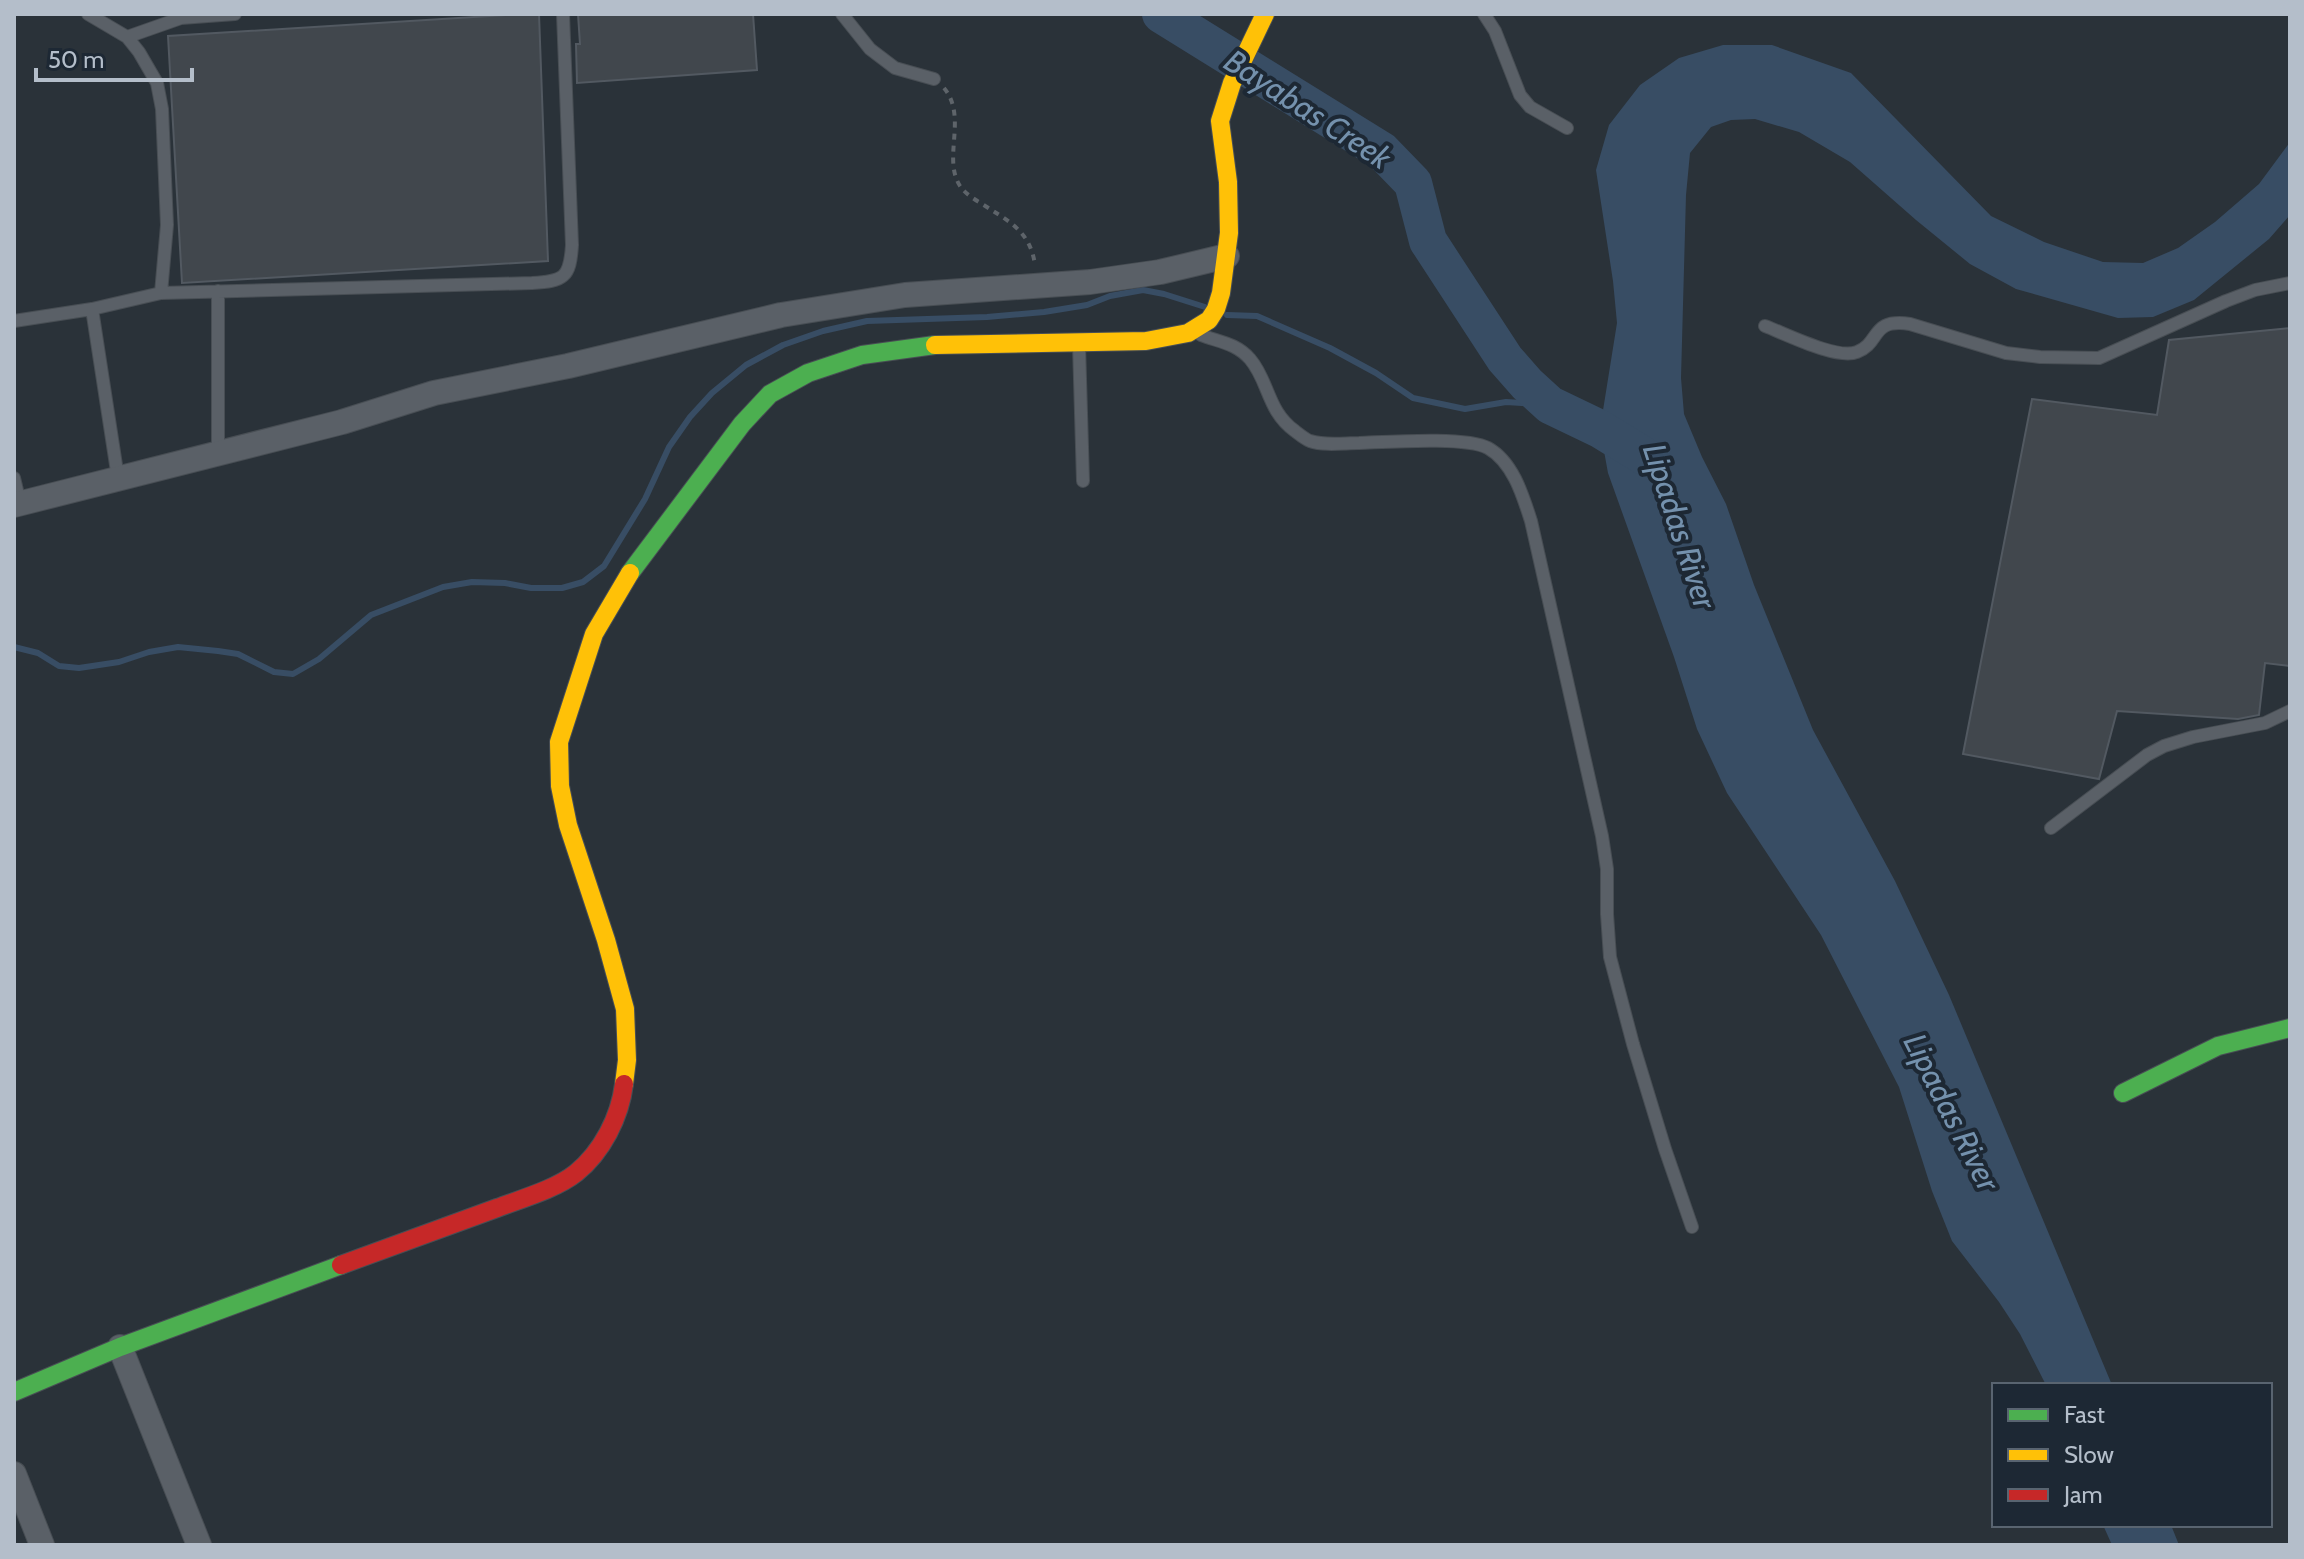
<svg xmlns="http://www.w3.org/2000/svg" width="2304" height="1559" viewBox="0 0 2304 1559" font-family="Cabin,sans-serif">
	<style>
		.water { fill: #384d64 }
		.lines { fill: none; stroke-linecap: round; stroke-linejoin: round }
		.stream { stroke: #384d64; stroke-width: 6 }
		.river { stroke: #384d64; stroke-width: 38 }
		.building { fill: #41474d; stroke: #525961; stroke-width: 2 }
		.lane-casing { stroke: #484e54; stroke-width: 14 }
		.street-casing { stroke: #484e54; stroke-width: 26 }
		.fast-casing { stroke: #484e54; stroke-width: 20 }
		.slow-casing { stroke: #484e54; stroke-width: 20 }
		.jam-casing { stroke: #484e54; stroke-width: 20 }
		.path { stroke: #5e646a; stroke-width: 4; stroke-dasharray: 6 6; stroke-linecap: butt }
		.lane { stroke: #5a6067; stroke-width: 12 }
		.street { stroke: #5a6067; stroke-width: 24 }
		.fast { stroke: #4caf50; stroke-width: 18 }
		.slow { stroke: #ffc107; stroke-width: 18 }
		.jam { stroke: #c62828; stroke-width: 18 }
		.labels { text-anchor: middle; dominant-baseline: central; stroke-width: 8; stroke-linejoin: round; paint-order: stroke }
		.water-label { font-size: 32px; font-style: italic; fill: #7491ad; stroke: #1d2834 }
	</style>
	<rect width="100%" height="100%" fill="#2a3239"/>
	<!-- water -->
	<path class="water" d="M1723 45H1772L1851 73 1991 216 2044 242 2103 262 2143 263 2178 248 2215 222 2259 184 2290 142V215L2269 239 2194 300 2153 317 2118 318 2016 289 1970 264 1916 220 1850 162 1799 132 1755 119 1731 120 1711 127 1690 153 1686 195 1681 378 1684 414 1702 457 1726 504 1754 585 1813 730 1895 881 1949 995 2112 1385H2046L2020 1334 1999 1302 1952 1241 1932 1191 1899 1087 1821 935 1727 793 1697 729 1674 657 1608 473 1600 429 1617 323 1613 281 1596 170 1609 125 1640 85 1679 58Z
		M2103 1525H2171L2179 1545H2112Z"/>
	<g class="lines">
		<!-- stream -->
		<path class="stream" d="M1227 315 1257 316 1330 348 1376 373 1413 398 1465 409 1506 402 1550 405
			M14 647 38 653 59 666 79 668 119 662 149 652 178 647 218 651 238 654 274 672 293 674 319 659 371 615 443 587 472 582 505 583 531 588H562L583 582 604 566 645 499 669 447 690 417 712 393 746 365 783 345 823 331 867 321 987 317 1044 312 1087 305 1110 296 1143 290 1164 294 1205 307"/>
		<!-- river -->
		<path class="river" d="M1161 14 1382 151 1413 183 1428 241 1505 359 1527 384 1550 405 1600 429 1644 456"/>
	</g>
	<!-- building -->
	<path class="building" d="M522 14H539L548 261 182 283 168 36Z
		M578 14H753L757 70 577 83 576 44H580Z
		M2290 328V666L2265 663 2259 715 2238 719 2117 711 2099 779 1963 754 2032 399 2157 415 2169 340Z"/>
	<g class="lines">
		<!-- lane casing -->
		<g class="lane-casing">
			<path id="lane" d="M88 14 127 37 139 52 157 83 162 109 167 225 161 293
				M842 14 870 49 895 68 934 79
				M1484 14 1495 31 1520 95 1530 107 1567 128
				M127 37 181 18 235 14
				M218 291V452
				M92 309 118 478
				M14 321 92 309 161 293 532 283C564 281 570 278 572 245L563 14
				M1765 326C1786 334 1837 360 1857 352 1881 343 1870 318 1910 324L2006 353 2040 357 2099 358 2226 301 2255 290 2290 283
				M1201 335C1219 342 1236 343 1250 359 1269 381 1267 411 1295 431 1299 434 1305 439 1310 441 1325 446 1344 443 1359 443 1387 442 1466 436 1488 448 1513 462 1523 496 1531 521L1602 836 1607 869V914L1610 957 1633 1044 1665 1149 1692 1227
				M1079 345 1083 481
				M14 478 20 503
				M2051 828 2147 755 2164 746 2193 737 2265 723 2290 711"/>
		</g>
		<!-- street casing -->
		<g class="street-casing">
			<path id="street" d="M14 505 342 422 434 393 568 366 781 315 905 295 1090 282 1160 272 1227 256
				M120 1347 199 1545
				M14 1474 42 1545"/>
		</g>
		<!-- fast casing -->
		<g class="fast-casing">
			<path id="fast" d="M630 573 742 424 770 394 808 373 862 355 935 345
				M2123 1093 2218 1046 2290 1028
				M14 1392 120 1347 341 1265"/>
		</g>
		<!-- slow casing -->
		<g class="slow-casing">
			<path id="slow" d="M935 345 1146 341 1188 333 1209 320 1216 309 1221 293 1229 233 1228 182 1220 121 1232 83 1265 14
				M624 1084 627 1060 625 1009 606 940 568 825 560 786 559 742 594 634 630 573"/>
		</g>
		<!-- jam casing -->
		<g class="jam-casing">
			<path id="jam" d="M341 1265C393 1246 445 1227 497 1208 521 1199 556 1189 576 1173 602 1152 620 1117 624 1084"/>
		</g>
		<!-- path -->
		<path class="path" d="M944 88C968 117 942 158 960 186 964 192 972 198 979 202 1006 220 1030 229 1035 265"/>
		<!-- lane -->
		<use href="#lane" class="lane"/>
		<!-- street -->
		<use href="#street" class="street"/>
		<!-- fast -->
		<use href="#fast" class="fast"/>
		<!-- slow -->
		<use href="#slow" class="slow"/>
		<!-- jam -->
		<use href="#jam" class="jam"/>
	</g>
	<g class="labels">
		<!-- water labels -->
		<g class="water-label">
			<text transform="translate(1308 109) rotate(33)">Bayabas Creek</text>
			<text transform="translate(1680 526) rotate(72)">Lipadas River</text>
			<text transform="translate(1952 1112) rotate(63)">Lipadas River</text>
		</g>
	</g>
	<!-- border -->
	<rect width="2304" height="1559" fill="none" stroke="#b4beca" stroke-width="32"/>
	<!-- legend -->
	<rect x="1992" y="1383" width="280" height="144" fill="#1d2834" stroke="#596470" stroke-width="2"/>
	<rect x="2008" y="1409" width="40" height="12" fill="#4caf50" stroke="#596470" stroke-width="2"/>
	<text x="2064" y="1423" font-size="24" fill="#b4beca">Fast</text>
	<rect x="2008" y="1449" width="40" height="12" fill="#ffc107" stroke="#596470" stroke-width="2"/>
	<text x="2064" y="1463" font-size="24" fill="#b4beca">Slow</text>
	<rect x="2008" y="1489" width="40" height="12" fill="#c62828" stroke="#596470" stroke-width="2"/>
	<text x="2064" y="1503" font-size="24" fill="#b4beca">Jam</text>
	<!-- scale -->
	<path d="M36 68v12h156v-12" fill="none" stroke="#b4beca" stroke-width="4"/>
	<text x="48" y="68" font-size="24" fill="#b4beca" stroke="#1d2834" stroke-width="6" paint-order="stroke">50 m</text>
</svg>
